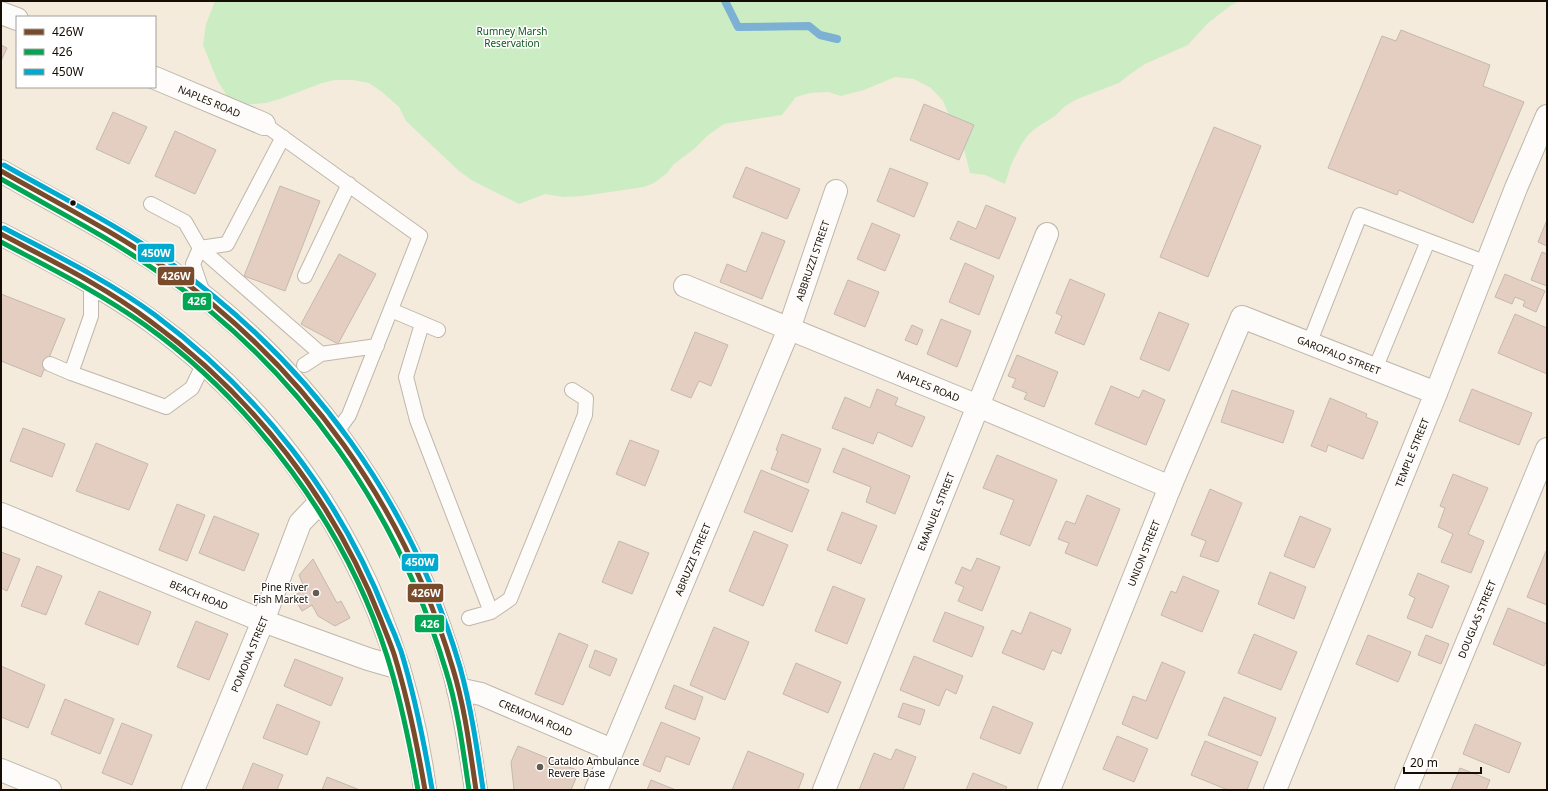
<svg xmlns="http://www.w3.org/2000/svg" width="1548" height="791" viewBox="0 0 1548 791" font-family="'Noto Sans',sans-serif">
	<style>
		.green { fill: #ccedc3 }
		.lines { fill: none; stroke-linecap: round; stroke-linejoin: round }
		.stream { stroke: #7cb1d4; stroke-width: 8 }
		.building { fill: #e4cec2; stroke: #c4b8af }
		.lane-casing { stroke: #bfb7ab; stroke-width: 16 }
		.street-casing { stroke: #bfb7ab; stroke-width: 24 }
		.highway-casing { stroke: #bfb7ab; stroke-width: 24 }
		.lane { stroke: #fdfcfa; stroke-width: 14 }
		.street { stroke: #fdfcfa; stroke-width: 22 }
		.highway { stroke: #fdfcfa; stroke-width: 22 }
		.bus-1-casing { stroke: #fff; stroke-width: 8 }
		.bus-2-casing { stroke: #fff; stroke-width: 8 }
		.bus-3-casing { stroke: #fff; stroke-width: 8 }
		.bus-1 { stroke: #7a4b2a; stroke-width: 5 }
		.bus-2 { stroke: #00a651; stroke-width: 5 }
		.bus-3 { stroke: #00a9ce; stroke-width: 5 }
		.bus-dot { fill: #160e04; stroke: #fff; stroke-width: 1.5 }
		.poi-dot { fill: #645b50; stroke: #fff; stroke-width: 1.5 }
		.labels { text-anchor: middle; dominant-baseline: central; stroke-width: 3; stroke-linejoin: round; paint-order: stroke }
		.park-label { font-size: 10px; fill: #0f591d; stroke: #fff }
		.street-label { font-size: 10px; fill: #160e04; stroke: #fff }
		.poi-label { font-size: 10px; fill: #160e04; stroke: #fff; text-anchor: end }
		.line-badge { stroke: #fff; stroke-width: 1.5 }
		.badge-label { font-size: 11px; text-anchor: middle; font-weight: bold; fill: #fff }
	</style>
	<rect width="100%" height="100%" fill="#f4ebdc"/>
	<!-- green -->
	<path class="green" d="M215 1H1240L1230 6 1207 24 1188 45 1145 64 1129 75 1119 83 1075 100 1064 107 1055 116 1036 128 1028 135 1021 145 1011 165 1005 184 985 175 970 173 965 153 943 101 931 88 914 79 895 77 864 90 841 96 828 92 810 93 796 97 782 115 724 124 707 136 694 149 674 164 667 173 654 183 644 187 583 196 563 197 545 194 519 204 473 181 459 171 406 121 399 107 382 92 369 83 353 80H335L322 83 280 99 266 103 242 105 231 102 217 80 203 45 206 24Z"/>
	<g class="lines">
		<!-- stream -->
		<path class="stream" d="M725 1 738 27 809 26 820 35 837 39"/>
	</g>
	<!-- building -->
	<path class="building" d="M1401 30 1490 65 1483 86 1524 102 1473 223 1399 190 1397 195 1328 168 1382 36 1396 41Z
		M1 45 7 48 1 61Z
		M924 104 974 125 959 160 910 140Z
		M113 112 147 127 129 164 96 149Z
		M1214 127 1261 146 1208 277 1160 257Z
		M175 131 216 150 195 194 155 176Z
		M746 167 800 189 787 219 733 197Z
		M890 168 928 183 914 217 877 201Z
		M280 186 320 201 285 291 244 276Z
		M986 205 1016 218 999 259 950 239 958 221 976 229Z
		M1547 220V246L1538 242Z
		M872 223 900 235 885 271 857 259Z
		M762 232 785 241 762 299 720 282 727 264 746 272Z
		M1542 252 1547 254V286L1531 280Z
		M339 254 376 274 338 344 301 324Z
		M965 263 994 276 979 315 949 302Z
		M1505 274 1545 291 1536 312 1523 306 1525 301 1515 297 1512 304 1495 297Z
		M1070 279 1105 294 1084 345 1055 333 1062 316 1056 313Z
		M848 280 879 292 865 327 834 314Z
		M1 294 65 319 41 377 1 361Z
		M1159 312 1189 324 1169 371 1140 359Z
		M1515 314 1547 328V374L1498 353Z
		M941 319 971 331 957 367 927 354Z
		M912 325 923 330 917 345 905 340Z
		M695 332 728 345 711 386 699 381 691 398 671 390Z
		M1017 355 1058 372 1044 407 1024 399 1027 393 1012 387 1016 379 1008 376Z
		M1111 386 1139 398 1143 390 1165 400 1146 445 1095 424Z
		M877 389 898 398 895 405 925 417 912 447 878 432 873 444 832 428 845 397 870 408Z
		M1472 389 1532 413 1519 445 1459 421Z
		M1232 390 1294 411 1283 443 1221 422Z
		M1330 398 1367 414 1366 417 1378 422 1363 459 1328 445 1326 452 1311 446Z
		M23 428 65 444 52 477 10 461Z
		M782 434 821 449 808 483 771 469 778 451 776 450Z
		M630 440 659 451 645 486 616 474Z
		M96 443 148 464 129 510 76 491Z
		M843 448 910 476 895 514 866 502 871 487 833 472Z
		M997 455 1057 480 1030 546 1000 534 1014 500 983 488Z
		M761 470 809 490 792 532 744 512Z
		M1453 474 1488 488 1468 534 1484 541 1471 573 1441 562 1453 534 1438 527 1445 508 1440 506Z
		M1210 489 1242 503 1218 562 1200 556 1206 541 1191 535Z
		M1087 495 1120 509 1097 566 1065 553 1069 543 1058 539 1066 521 1075 524Z
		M177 504 205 515 187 561 159 550Z
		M842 512 877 526 861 564 827 550Z
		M214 516 259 534 244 571 199 553Z
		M1300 516 1331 529 1314 568 1284 556Z
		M754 531 788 545 763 606 729 591Z
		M619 541 649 553 632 594 602 582Z
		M1546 551 1547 552V605L1527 597Z
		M1 552 20 559 7 591 1 588Z
		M977 558 1000 567 982 611 958 601 964 587 955 583 962 567 971 571Z
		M313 559 337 603 341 601 350 618 335 626 318 616 312 605 302 611 293 596 305 590 299 575Z
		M37 566 62 576 46 615 21 606Z
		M1270 572 1306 587 1294 619 1258 604Z
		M1418 573 1449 586 1432 628 1407 618 1415 598 1409 595Z
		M1183 576 1219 591 1202 632 1161 615 1171 591 1176 593Z
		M833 586 865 599 847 644 815 631Z
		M99 591 151 612 138 645 85 624Z
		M1508 608 1547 624V659L1544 666 1493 644Z
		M945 612 984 627 972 657 933 641Z
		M1030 612 1071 629 1061 654 1052 650 1044 670 1002 653 1012 630 1021 634Z
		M196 621 228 634 209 680 177 667Z
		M714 627 749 642 725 700 690 685Z
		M559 633 588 645 563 705 535 694Z
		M1254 634 1297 652 1281 690 1238 673Z
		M1368 635 1411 652 1398 682 1356 664Z
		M1426 635 1449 644 1441 664 1418 655Z
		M595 650 617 659 610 676 589 667Z
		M914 656 963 676 956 694 946 689 939 706 900 690Z
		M295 659 343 678 331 706 284 686Z
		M1162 662 1185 672 1157 739 1122 724 1133 696 1146 701Z
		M796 663 841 682 828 713 783 694Z
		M1 666 45 685 28 728 1 717Z
		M674 685 703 697 695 720 665 708Z
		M1224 697 1276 718 1261 756 1208 735Z
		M65 699 114 719 100 754 51 734Z
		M903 703 925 710 920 725 898 717Z
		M277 704 320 722 307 755 263 738Z
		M993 706 1033 723 1020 754 980 738Z
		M661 722 700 738 689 765 666 756 660 772 643 765Z
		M122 723 152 735 132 785 102 773Z
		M1475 724 1521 743 1509 773 1463 754Z
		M1117 736 1148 749 1134 782 1103 769Z
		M1205 741 1258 762 1247 790H1228L1191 775Z
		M518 746 579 771 571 790H514L511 762Z
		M896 749 916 757 903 790H859L874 753 891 760Z
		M748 751 804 774 798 790H732Z
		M253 763 283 775 277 790H242Z
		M1460 768 1490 780 1486 790H1451Z
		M973 773 1007 787 1005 790H966Z
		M327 777 360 790H322Z
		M651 780 676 790H647Z"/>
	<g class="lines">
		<!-- lane casing -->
		<g class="lane-casing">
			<path id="lane" d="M264 124 420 236 349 415 336 433
				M151 204 185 222 200 248 321 354 377 346
				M305 276 349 184
				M91 283V316L71 373 166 407 192 388 204 363
				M204 296 193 264 200 248 227 244 283 137
				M391 310 438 330
				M422 324 406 377 417 420 491 612
				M1309 344 1360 215 1487 263
				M50 364 71 373
				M304 365 321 354
				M1375 369 1428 241
				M469 618 491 612 510 599 585 415 586 399 572 390"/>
		</g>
		<!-- street casing -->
		<g class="street-casing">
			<g id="street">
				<path d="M1 13 17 19"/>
				<path id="s1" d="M155 78 264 124"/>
				<path id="s2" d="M685 286 978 406 1170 487"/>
				<path id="s3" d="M1 514 263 621 368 659 399 668"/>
				<path id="s4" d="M458 689 481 694 612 750"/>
				<path d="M1 770 50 790"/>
				<path id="s5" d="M193 790 263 621 300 523 321 501"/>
				<path id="s6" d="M596 790 789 329 836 191"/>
				<path id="s7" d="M824 790 1047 234"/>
				<path id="s8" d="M1049 790 1170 487 1242 317 1436 393"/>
				<path id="s9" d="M1275 790 1436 393 1516 188 1547 116"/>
				<path id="s10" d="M1406 790 1547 449"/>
			</g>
		</g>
		<!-- highway casing -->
		<g class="highway-casing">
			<path id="highway" d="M1 171C56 203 114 232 167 269 305 365 407 508 453 669 464 709 470 749 476 790
				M1 234C52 261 104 287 151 321 305 433 401 601 425 790"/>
		</g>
		<!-- lane -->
		<use href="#lane" class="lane"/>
		<!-- street -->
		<use href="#street" class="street"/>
		<!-- highway -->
		<use href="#highway" class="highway"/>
		<!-- bus-1 casing -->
		<g class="bus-1-casing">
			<path id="bus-1" d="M1 171C57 203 115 232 167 269 305 368 405 506 453 669 465 708 470 750 476 790
				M1 234C52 261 104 286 150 321 254 397 334 500 381 620 385 631 390 642 394 654 408 699 417 744 425 790"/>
		</g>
		<!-- bus-2 casing -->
		<g class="bus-2-casing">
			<path id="bus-2" d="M1 179C55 210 110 238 161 274 299 369 398 511 446 671 458 709 463 750 469 790
				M1 242C50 268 100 293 145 325 255 404 346 527 387 656 401 700 410 745 418 790"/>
		</g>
		<!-- bus-3 casing -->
		<g class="bus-3-casing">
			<path id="bus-3" d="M4 165C60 197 120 226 172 264 312 365 411 501 460 667 471 707 477 748 483 789
				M4 228C55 255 109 281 155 315 259 393 340 496 387 617 392 628 397 640 401 651 415 697 424 742 432 789"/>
		</g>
		<!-- bus-1 -->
		<use href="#bus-1" class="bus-1"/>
		<!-- bus-2 -->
		<use href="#bus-2" class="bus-2"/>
		<!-- bus-3 -->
		<use href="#bus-3" class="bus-3"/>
	</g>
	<!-- markers -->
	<circle class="bus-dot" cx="73" cy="203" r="3.5"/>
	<g class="poi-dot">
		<circle cx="316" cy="593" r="4"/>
		<circle cx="540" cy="767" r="4"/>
	</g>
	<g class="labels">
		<!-- park labels -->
		<g class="park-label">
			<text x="512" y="31">Rumney Marsh<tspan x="512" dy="12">Reservation</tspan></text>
		</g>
		<!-- street labels -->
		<g class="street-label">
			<text stroke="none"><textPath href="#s1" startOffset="59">NAPLES ROAD</textPath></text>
			<text stroke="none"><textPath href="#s6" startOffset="572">ABBRUZZI STREET</textPath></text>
			<text stroke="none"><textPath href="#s8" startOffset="615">GAROFALO STREET</textPath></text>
			<text stroke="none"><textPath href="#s2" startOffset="263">NAPLES ROAD</textPath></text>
			<text stroke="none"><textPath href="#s9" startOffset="364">TEMPLE STREET</textPath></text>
			<text stroke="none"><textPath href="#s7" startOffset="300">EMANUEL STREET</textPath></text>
			<text stroke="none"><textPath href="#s8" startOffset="255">UNION STREET</textPath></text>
			<text stroke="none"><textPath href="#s6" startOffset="250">ABRUZZI STREET</textPath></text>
			<text stroke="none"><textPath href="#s3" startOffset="214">BEACH ROAD</textPath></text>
			<text stroke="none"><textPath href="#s10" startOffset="185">DOUGLAS STREET</textPath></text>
			<text stroke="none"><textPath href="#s5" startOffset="147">POMONA STREET</textPath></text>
			<text stroke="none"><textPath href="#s4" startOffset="83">CREMONA ROAD</textPath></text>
		</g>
		<!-- poi labels -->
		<g class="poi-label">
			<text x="308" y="587">Pine River<tspan x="308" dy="12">Fish Market</tspan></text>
			<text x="548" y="761" text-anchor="start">Cataldo Ambulance<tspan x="548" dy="12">Revere Base</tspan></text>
		</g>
	</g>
	<g class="line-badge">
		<rect x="137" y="243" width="38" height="20" rx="4" fill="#00a9ce"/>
		<rect x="157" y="266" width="38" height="20" rx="4" fill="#7a4b2a"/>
		<rect x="182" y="292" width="30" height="19" rx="4" fill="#00a651"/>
		<rect x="401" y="553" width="38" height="19" rx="4" fill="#00a9ce"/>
		<rect x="407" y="583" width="37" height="20" rx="4" fill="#7a4b2a"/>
		<rect x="414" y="614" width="31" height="19" rx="4" fill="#00a651"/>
	</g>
	<g class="badge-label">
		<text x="156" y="257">450W</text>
		<text x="176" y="280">426W</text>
		<text x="197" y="305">426</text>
		<text x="420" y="566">450W</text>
		<text x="426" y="597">426W</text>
		<text x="430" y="628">426</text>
	</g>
	<!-- border -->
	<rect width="1548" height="791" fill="none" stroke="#160e04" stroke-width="4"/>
	<!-- legend -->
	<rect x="16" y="16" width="140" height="72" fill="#ffffff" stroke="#a29f9b"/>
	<rect x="24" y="29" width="20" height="6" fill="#7a4b2a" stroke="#a29f9b"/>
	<text x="52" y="36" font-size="12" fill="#160e04">426W</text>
	<rect x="24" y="49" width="20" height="6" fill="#00a651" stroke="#a29f9b"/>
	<text x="52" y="56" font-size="12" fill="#160e04">426</text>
	<rect x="24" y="69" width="20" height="6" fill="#00a9ce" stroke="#a29f9b"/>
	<text x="52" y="76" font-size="12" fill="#160e04">450W</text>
	<!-- scale -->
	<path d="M1404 767v6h77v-6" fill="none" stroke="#160e04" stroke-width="2"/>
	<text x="1410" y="767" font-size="12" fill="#160e04" stroke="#ffffff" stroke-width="3" paint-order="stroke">20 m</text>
</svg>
